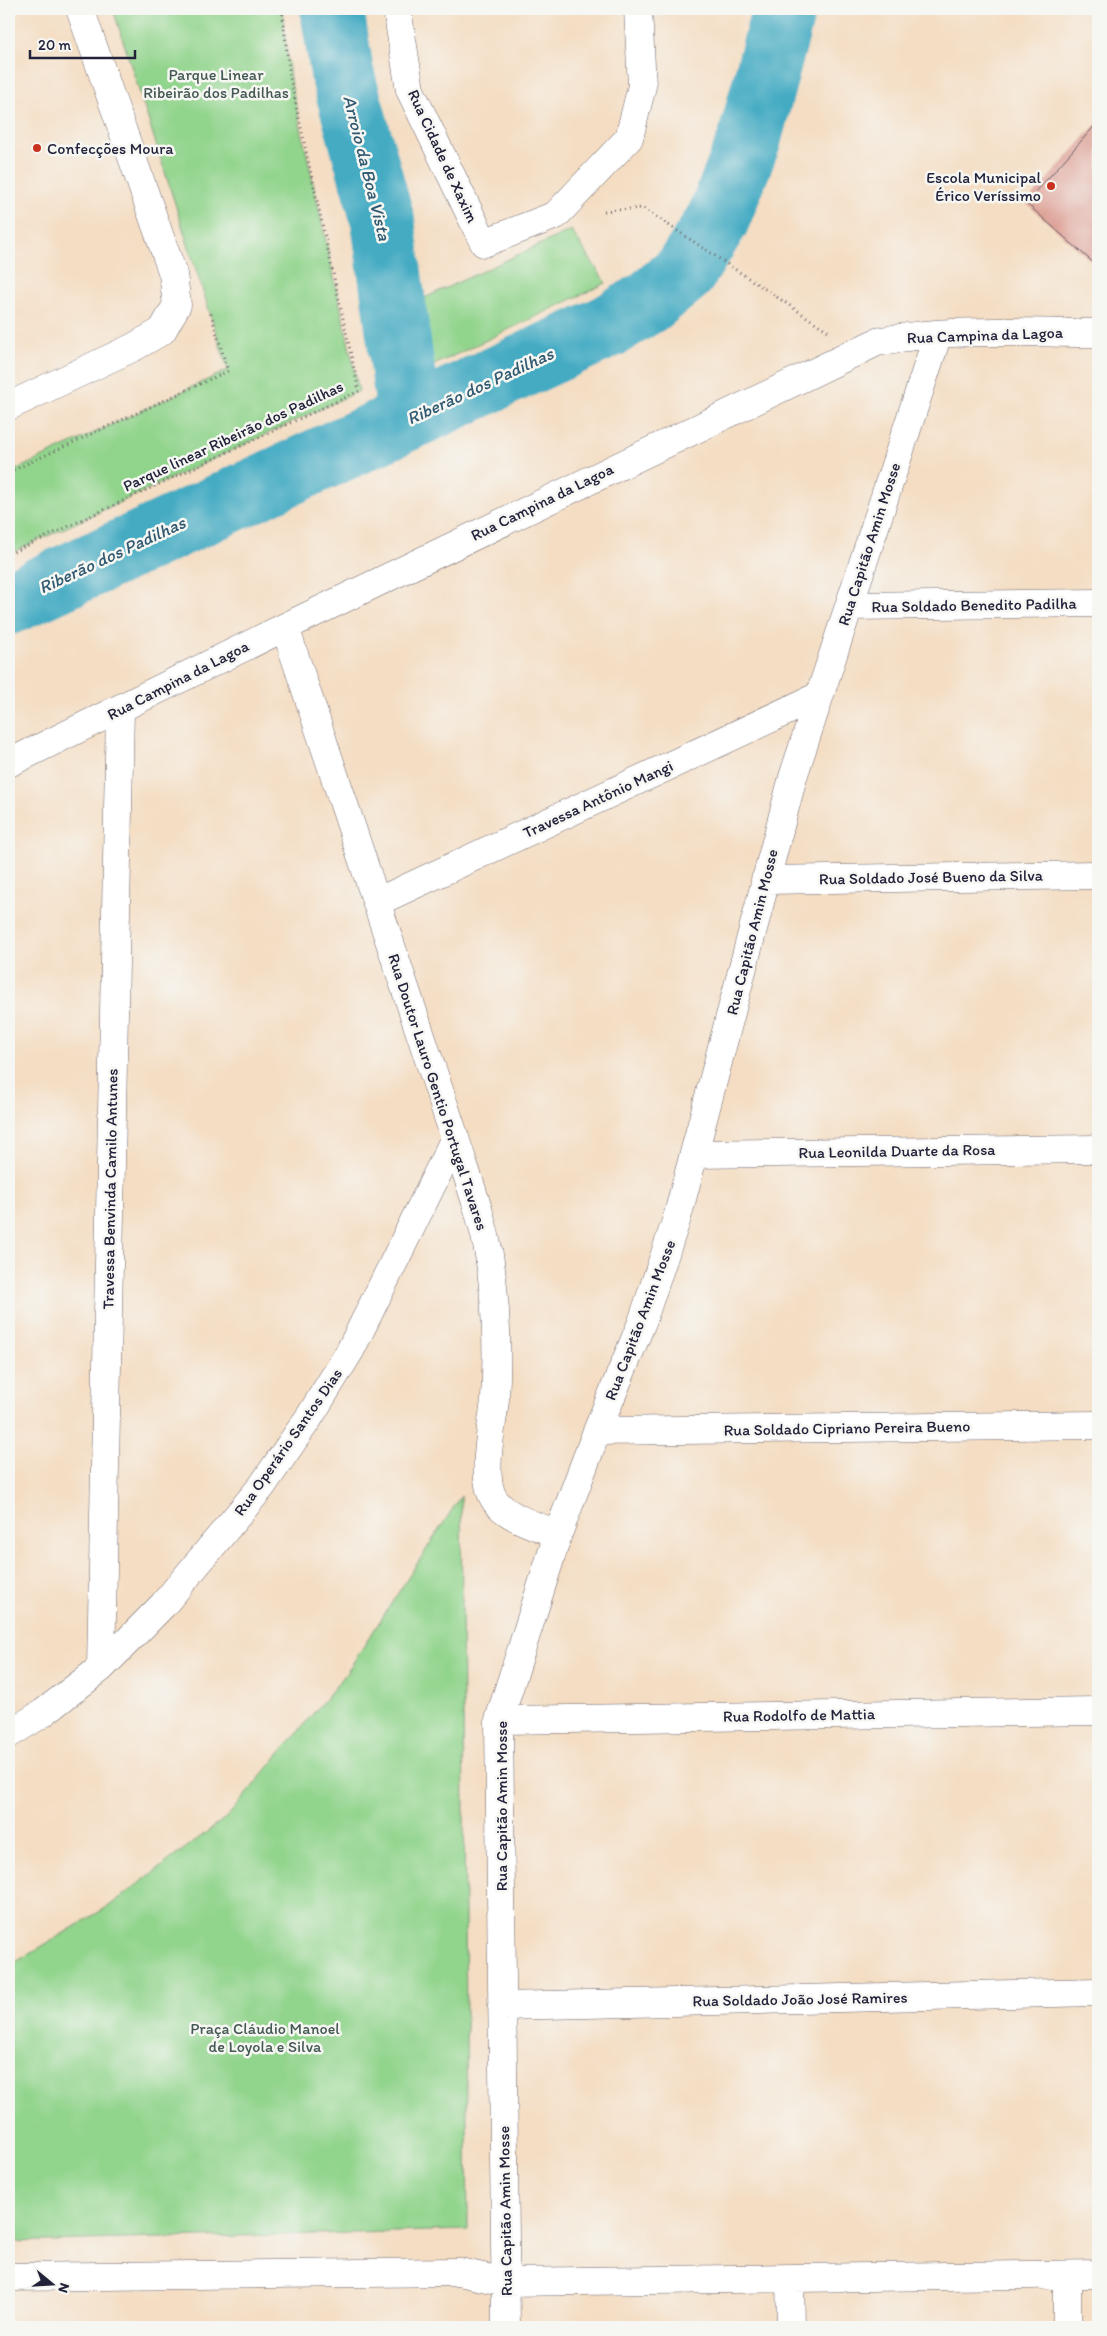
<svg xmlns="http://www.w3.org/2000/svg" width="1107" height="2336" viewBox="0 0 1107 2336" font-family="Itim,sans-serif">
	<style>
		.green { fill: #91d48c; stroke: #5a7b64 }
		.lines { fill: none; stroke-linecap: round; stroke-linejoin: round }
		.river { stroke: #44abc3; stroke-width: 64 }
		.building { fill: #da958a }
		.minor-casing { stroke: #6c636a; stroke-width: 29 }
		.tertiary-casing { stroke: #6c636a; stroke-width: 29 }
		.path { stroke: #6c636a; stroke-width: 3; stroke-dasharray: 1 4; stroke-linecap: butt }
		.minor { stroke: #fff; stroke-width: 28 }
		.tertiary { stroke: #fff; stroke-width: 28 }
		.poi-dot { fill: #c8321e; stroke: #f6f6f2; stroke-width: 2 }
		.labels { text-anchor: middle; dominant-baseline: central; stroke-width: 5; stroke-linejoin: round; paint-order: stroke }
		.park-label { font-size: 16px; fill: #435753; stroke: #f6f6f2 }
		.poi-label { font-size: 16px; fill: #22223b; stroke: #f6f6f2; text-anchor: start }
		.street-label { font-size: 16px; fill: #22223b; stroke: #f6f6f2 }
		.water-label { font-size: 18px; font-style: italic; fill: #305971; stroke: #f6f6f2 }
	</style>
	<rect width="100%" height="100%" fill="#f6f6f2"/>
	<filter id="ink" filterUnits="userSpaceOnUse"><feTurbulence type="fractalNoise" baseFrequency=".02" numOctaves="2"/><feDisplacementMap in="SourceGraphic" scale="10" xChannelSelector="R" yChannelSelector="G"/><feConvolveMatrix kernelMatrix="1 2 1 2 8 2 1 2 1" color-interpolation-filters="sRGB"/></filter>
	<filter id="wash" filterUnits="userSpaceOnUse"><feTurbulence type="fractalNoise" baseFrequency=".0096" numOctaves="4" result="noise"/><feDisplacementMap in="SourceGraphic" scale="20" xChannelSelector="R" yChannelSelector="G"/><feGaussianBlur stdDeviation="1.12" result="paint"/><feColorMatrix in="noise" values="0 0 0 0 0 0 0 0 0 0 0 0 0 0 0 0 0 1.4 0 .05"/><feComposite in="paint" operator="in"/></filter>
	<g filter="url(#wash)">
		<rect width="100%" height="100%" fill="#f4ddc2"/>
		<!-- green -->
		<path class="green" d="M113 9H282L290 78 359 391 9 554V473L228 370Z
			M571 230 606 283 430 367 420 300Z
			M461 1496 468 2230 9 2242V1966L109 1906 228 1816 345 1675Z"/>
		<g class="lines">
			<!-- river -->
			<path class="river" d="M332 9 342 73 383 221 409 417
				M9 603 609 326 650 301 685 272 718 219 749 141 784 9"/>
		</g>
		<g id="blocks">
			<!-- building -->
			<path class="building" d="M1098 122V267L1026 203Z"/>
		</g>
	</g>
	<g filter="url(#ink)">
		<use href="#blocks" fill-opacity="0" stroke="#6c636a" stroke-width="1"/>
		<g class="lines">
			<!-- minor casing -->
			<g class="minor-casing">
				<path id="minor" d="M397 9 410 90 484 243 556 215 629 138 642 86 638 9
					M849 606 1098 603
					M285 627 455 1138C467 1176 482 1215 489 1255 496 1301 498 1352 495 1399 493 1425 478 1482 497 1503 511 1519 539 1527 558 1534
					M9 763 285 627 877 342C947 327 1026 333 1098 333
					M765 880 1098 875
					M377 902 819 696
					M696 1154 1098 1149
					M597 1431 1098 1425
					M101 1668 120 709
					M499 1720 1098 1711
					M9 1734 43 1713 101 1668 163 1605 262 1486 310 1416 350 1351 455 1138
					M502 2006 1098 1992
					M1067 2275V2327
					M9 2277 459 2272 506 2282 1098 2274
					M790 2279 791 2327
					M506 2327 499 1720 558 1534 597 1431 642 1322 677 1218 793 777 938 334"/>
			</g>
			<!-- tertiary casing -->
			<g class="tertiary-casing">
				<path id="tertiary" d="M9 406 134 347 162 331 177 305 173 274 80 9"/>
			</g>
			<!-- path -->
			<path class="path" d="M604 211 643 208 828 331
				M9 472 228 371 210 311
				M9 554 359 391 290 78 282 9"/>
			<!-- minor -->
			<use href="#minor" class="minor"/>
			<!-- tertiary -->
			<use href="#tertiary" class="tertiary"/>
		</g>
	</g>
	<!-- markers -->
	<g class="poi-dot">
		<circle cx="37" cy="148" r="5"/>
		<circle cx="1051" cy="186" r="5"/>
	</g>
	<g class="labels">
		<!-- park labels -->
		<g class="park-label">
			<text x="216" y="74">Parque Linear<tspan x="216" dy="18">Ribeirão dos Padilhas</tspan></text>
			<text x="265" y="2028">Praça Cláudio Manoel<tspan x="265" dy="18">de Loyola e Silva</tspan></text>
		</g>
		<!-- poi labels -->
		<g class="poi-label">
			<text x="47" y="148">Confecções Moura</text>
			<text x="1041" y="177" text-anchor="end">Escola Municipal<tspan x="1041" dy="18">Érico Veríssimo</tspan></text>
		</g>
		<!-- street labels -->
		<g class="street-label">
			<text transform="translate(443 156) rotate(65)">Rua Cidade de Xaxim</text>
			<text transform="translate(985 335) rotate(-2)">Rua Campina da Lagoa</text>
			<text transform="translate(233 436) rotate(-25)">Parque linear Ribeirão dos Padilhas</text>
			<text transform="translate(542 502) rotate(-26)">Rua Campina da Lagoa</text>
			<text transform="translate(869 544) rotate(-72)">Rua Capitão Amin Mosse</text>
			<text transform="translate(974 605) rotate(-1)">Rua Soldado Benedito Padilha</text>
			<text transform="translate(178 680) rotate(-27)">Rua Campina da Lagoa</text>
			<text transform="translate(598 799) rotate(-25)">Travessa Antônio Mangi</text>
			<text transform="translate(931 877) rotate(-1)">Rua Soldado José Bueno da Silva</text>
			<text transform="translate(752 932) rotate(-76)">Rua Capitão Amin Mosse</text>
			<text transform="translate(438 1092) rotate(72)">Rua Doutor Lauro Gentio Portugal Tavares</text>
			<text transform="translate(897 1151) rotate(-1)">Rua Leonilda Duarte da Rosa</text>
			<text transform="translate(110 1189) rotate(-89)">Travessa Benvinda Camilo Antunes</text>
			<text transform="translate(640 1320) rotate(-69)">Rua Capitão Amin Mosse</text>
			<text transform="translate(847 1428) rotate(-1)">Rua Soldado Cipriano Pereira Bueno</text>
			<text transform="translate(288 1442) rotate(-55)">Rua Operário Santos Dias</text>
			<text transform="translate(799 1715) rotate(-1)">Rua Rodolfo de Mattia</text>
			<text transform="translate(501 1806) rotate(-90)">Rua Capitão Amin Mosse</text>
			<text transform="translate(800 1999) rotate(-1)">Rua Soldado João José Ramires</text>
			<text transform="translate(505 2211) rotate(-91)">Rua Capitão Amin Mosse</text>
		</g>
		<!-- water labels -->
		<g class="water-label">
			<text transform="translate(367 168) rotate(76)">Arroio da Boa Vista</text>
			<text transform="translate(480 386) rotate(-25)">Riberão dos Padilhas</text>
			<text transform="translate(112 555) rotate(-25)">Riberão dos Padilhas</text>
		</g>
	</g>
	<!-- margin -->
	<rect width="1107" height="2336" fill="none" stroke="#f6f6f2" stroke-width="30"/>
	<!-- north arrow -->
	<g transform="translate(52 2284) rotate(108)" stroke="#f6f6f2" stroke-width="4" paint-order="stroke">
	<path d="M0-4L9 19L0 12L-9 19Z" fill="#22223b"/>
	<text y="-8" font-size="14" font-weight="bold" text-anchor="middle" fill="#22223b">N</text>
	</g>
	<!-- scale -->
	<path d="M30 50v8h105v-8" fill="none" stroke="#22223b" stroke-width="2.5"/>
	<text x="38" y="50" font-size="15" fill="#22223b" stroke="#f6f6f2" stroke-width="4" paint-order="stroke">20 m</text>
</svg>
